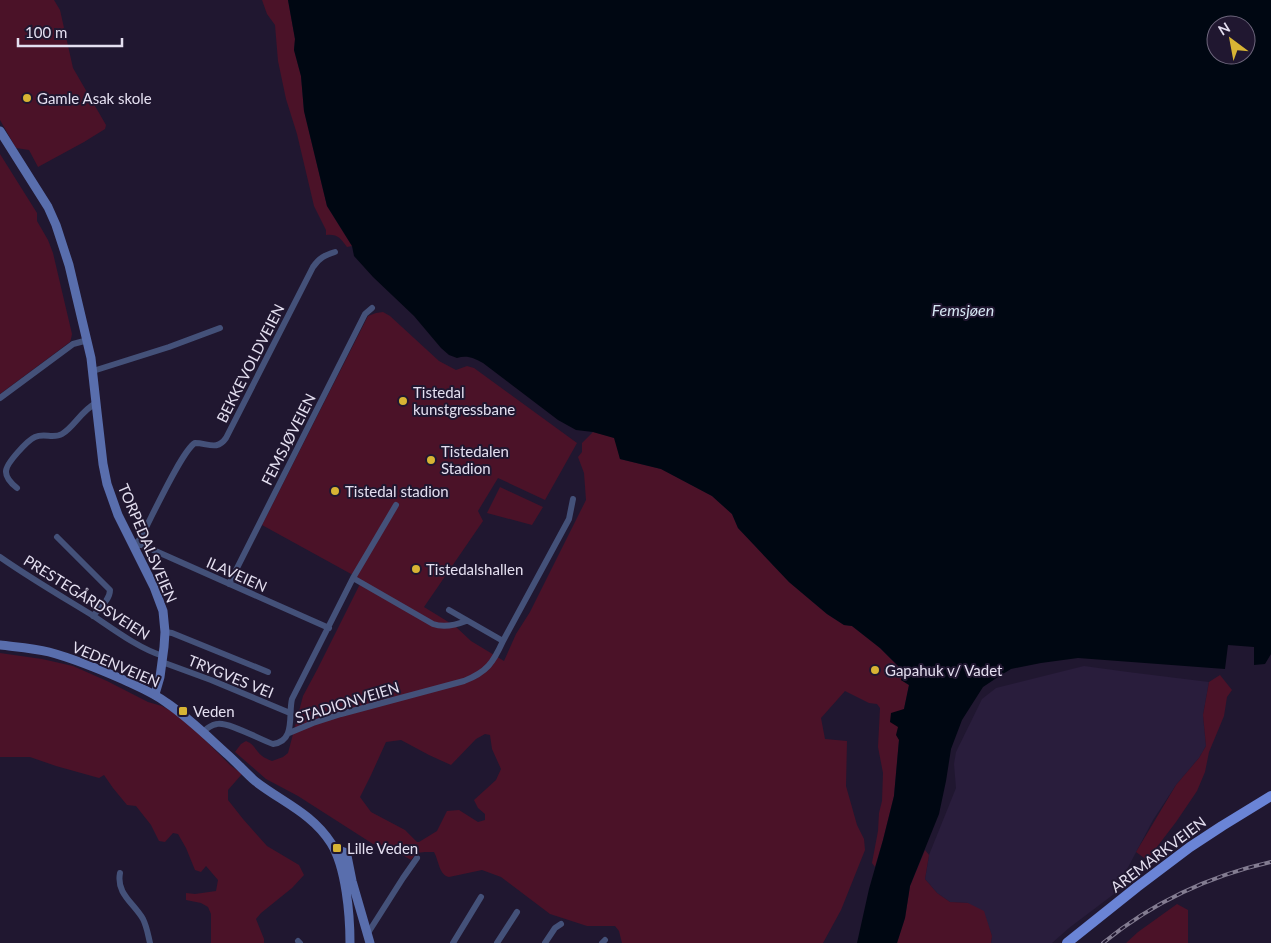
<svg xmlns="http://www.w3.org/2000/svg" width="1271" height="943" viewBox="0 0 1271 943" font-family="Lato,sans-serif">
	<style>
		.built { fill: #291d3c }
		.green { fill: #4b1228; fill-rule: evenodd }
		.water { fill: #000712; fill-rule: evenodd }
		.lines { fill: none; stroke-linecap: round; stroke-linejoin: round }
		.street { stroke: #445179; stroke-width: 6 }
		.secondary { stroke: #596ead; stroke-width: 9 }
		.primary { stroke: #6a84d6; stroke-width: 10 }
		.rail-casing { stroke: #837c91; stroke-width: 4 }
		.rail { stroke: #201730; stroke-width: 2; stroke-dasharray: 5.5; stroke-linecap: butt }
		.poi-dot { fill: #d7b434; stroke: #201730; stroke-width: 2 }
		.labels { text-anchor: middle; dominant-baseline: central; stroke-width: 4; stroke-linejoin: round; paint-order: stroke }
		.poi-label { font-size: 15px; fill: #e4dff0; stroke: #201730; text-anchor: start }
		.street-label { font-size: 15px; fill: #e4dff0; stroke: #201730 }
		.water-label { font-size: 16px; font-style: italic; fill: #d5e6f2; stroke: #201730 }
	</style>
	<rect width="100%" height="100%" fill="#201730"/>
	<!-- built -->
	<path class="built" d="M1084 666 1128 672 1209 682 1203 715 1206 746 1199 758 1176 785 1153 820 1114 894 1069 928 1052 943H991L992 936 989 928 968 903 950 902 937 893 925 879 929 855 956 788 954 764 956 752 982 699 996 688Z"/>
	<!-- green -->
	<path class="green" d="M0 0H54L60 10 73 68 106 125 105 129 84 142 38 167 29 150 16 148 0 120Z
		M262 0H288L295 39 294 50 301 76 304 111 327 206 352 246 347 247C340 238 338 234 326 235V230L314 206 297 134 286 99 278 61 275 25 267 14Z
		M0 154 37 213V221L48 240 53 253 72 334 71 339 70 342 0 394Z
		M383 312 390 316 439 361 456 370 467 366 474 368 577 443 545 500 498 478 478 511 483 521 424 607 455 626 471 641 504 661 516 634 530 612 586 500 584 473 578 457 582 452V443L593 432 615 438 620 459 661 469 712 496 732 514 738 528 789 582 827 614 844 625 852 626 880 648 901 669 903 674 901 680 909 685 904 709 898 727 899 740 894 796 883 840 875 867 872 863 878 831 879 813 882 801 883 773 878 747 880 708 877 704 869 703 845 691 821 718 825 739 847 741 846 786 857 825 864 839 865 850 841 910 823 943H622L619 931 615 926H587L550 914 501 877 482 870 449 877C439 875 439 861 434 852H425L416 853 411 860 387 846 373 844 298 796 266 779 235 752 241 744 246 741C253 744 254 747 258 752 262 757 267 759 272 761L283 757 288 753 303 696 318 668 362 580 262 525 368 316 376 313ZM485 734 490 735 492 749 501 769 496 780 474 800 478 808 485 814V820L478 822 459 810 447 811 437 831 419 842H417L405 830 371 812 360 797 371 775 386 742 401 740 429 755 451 765 476 739Z
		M500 487 543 507 532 525 487 513Z
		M0 653 42 659 73 666 107 681 148 702 162 706 178 715 202 737 230 765 242 774 228 790V800L243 819 267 846 299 865 304 875 292 888 261 913 256 919 264 939V943H211V914L208 907 201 903 186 900V893L195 894 216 891 218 880 206 866 201 872 195 870 186 848 178 834 173 833 165 842 159 841 151 825 136 806 127 805 113 788 104 775 99 778 56 766 30 757H0Z
		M1220 675 1232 690 1227 697 1224 716 1209 752 1205 772 1197 791 1176 822 1147 860 1136 852 1176 785 1199 758 1206 746 1203 715 1209 682Z
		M925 850 929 855 925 879 937 893 950 902 968 903 984 911 992 936 991 943H897L905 918 910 886Z
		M1177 904 1188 910V943H1126L1138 932Z"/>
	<!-- water -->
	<path class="water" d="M288 0H1271V654L1265 664 1254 665V647L1228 645 1225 669 1078 658 1041 663 1011 669 998 677 983 687 962 720 951 749 946 781 939 814 910 886 905 918 897 943H857L869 889 883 840 894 796 899 740 896 735 898 727 890 722 891 713 904 709 909 685 901 680 903 674 901 669 880 648 852 626 844 625 827 614 789 582 738 528 732 514 712 496 661 469 620 459 614 438 593 432 576 430 558 420 483 363C474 358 467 355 457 358L449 355 441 348 414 316 373 277 354 256 352 246 327 206 304 111 301 76 294 50 295 39ZM1216 25H1246V55H1216Z"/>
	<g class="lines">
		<!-- street -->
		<path class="street" d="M93 371 169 347 220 328
			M0 398 73 344 88 340
			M17 488C12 484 6 478 6 472 5 464 28 440 35 437 44 433 54 439 62 434 74 427 81 411 96 403
			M57 537 110 590C110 600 99 608 93 616
			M134 545 140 539C150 521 182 450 195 443 208 443 217 451 226 438L313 267C319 258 325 255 335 252
			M134 545H142L329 628
			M0 557C30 578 61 596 92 615 113 629 138 648 163 656
			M353 578 433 624C444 628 456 625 466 621
			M229 584 365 314 372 308
			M449 610 503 641
			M165 632 172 633 268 672
			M162 662 211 680 290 713
			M203 732C207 728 211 725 217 724 227 721 261 740 273 744 296 741 288 715 292 699L353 578 396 505
			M289 733 313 723 341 714 464 681C487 672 493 663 503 641L569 519 573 499
			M120 873C116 894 134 903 143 919 147 927 148 935 150 943
			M368 933 403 878 417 858
			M298 941 300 943
			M453 943 481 897
			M497 943 517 912
			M545 943 555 928 561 924
			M602 943 605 940"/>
		<!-- secondary -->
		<path class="secondary" d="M0 131 48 207 56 225 69 265 91 358 97 412 103 464 107 484 118 515 154 587 163 611 165 632 164 647 160 677 155 694
			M0 645C16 647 33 648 49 652 75 659 99 669 124 680 139 687 154 693 167 703 189 718 208 737 228 755 237 763 246 773 255 781 282 802 312 813 331 843 346 867 350 915 350 943
			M336 853 341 851 344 852 347 856 352 881 370 943"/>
		<!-- primary -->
		<path class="primary" d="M1067 943 1137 887 1190 847 1222 826 1271 796"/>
		<!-- rail casing -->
		<g class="rail-casing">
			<path id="rail" d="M1103 943C1152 903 1209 876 1271 862"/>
		</g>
		<!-- rail -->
		<use href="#rail" class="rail"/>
	</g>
	<!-- markers -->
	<g class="poi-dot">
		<circle cx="27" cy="98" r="5"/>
		<circle cx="403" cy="401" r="5"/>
		<circle cx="431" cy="460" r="5"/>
		<circle cx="335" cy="491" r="5"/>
		<circle cx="416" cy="569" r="5"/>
		<circle cx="875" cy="670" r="5"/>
		<rect x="178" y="706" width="10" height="10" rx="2.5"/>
		<rect x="332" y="843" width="10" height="10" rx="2.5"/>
	</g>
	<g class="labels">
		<!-- poi labels -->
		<g class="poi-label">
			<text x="37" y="98">Gamle Asak skole</text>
			<text x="413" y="392">Tistedal<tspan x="413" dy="17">kunstgressbane</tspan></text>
			<text x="441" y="451">Tistedalen<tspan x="441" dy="17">Stadion</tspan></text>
			<text x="345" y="491">Tistedal stadion</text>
			<text x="426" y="569">Tistedalshallen</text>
			<text x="885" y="670">Gapahuk v/ Vadet</text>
			<text x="193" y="711">Veden</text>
			<text x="347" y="848">Lille Veden</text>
		</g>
		<!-- street labels -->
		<g class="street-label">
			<text transform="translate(250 363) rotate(-63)">BEKKEVOLDVEIEN</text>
			<text transform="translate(288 439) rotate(-63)">FEMSJØVEIEN</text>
			<text transform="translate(148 543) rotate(67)">TORPEDALSVEIEN</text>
			<text transform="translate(237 574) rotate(24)">ILAVEIEN</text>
			<text transform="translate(87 597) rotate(32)">PRESTEGÅRDSVEIEN</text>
			<text transform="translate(116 664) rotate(23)">VEDENVEIEN</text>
			<text transform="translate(231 676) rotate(22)">TRYGVES VEI</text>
			<text transform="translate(347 702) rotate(-17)">STADIONVEIEN</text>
			<text transform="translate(1158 854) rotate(-37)">AREMARKVEIEN</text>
		</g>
		<!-- water labels -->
		<g class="water-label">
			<text x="963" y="309">Femsjøen</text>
		</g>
	</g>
	<!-- north arrow -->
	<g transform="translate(1231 40) rotate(328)"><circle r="24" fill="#201730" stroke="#6e677d"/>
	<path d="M0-4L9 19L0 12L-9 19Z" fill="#d7b434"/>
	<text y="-8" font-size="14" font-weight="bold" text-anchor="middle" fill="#e4dff0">N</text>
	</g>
	<!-- scale -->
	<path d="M18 38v8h104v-8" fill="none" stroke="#e4dff0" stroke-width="2.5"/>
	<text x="25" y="38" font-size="15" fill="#e4dff0" stroke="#201730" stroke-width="4" paint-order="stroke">100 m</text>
</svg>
